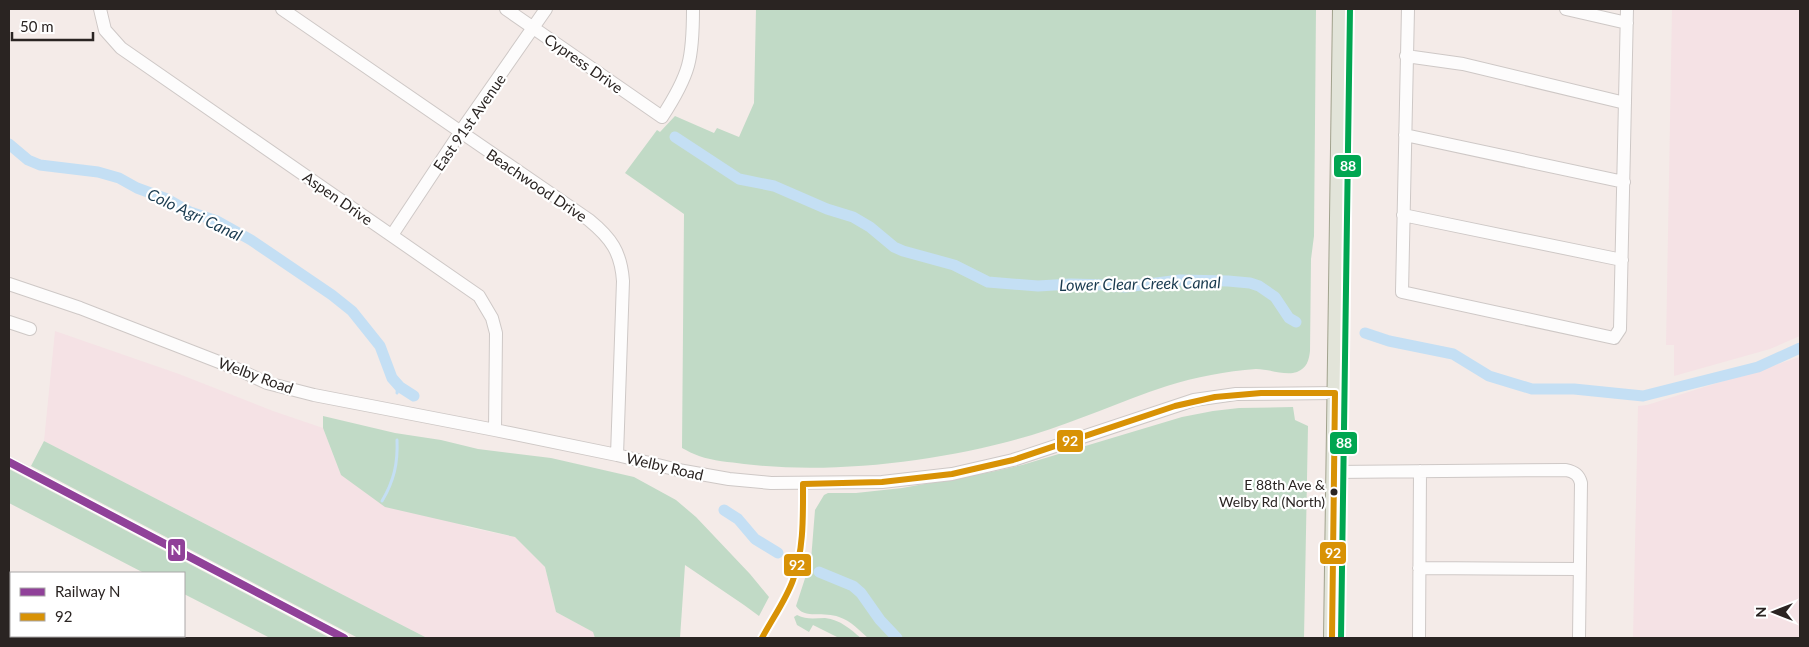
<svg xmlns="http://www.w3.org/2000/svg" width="1809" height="647" viewBox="0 0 1809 647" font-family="Lato,sans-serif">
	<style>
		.industrial { fill: #f5e2e5 }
		.green { fill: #c1dac6 }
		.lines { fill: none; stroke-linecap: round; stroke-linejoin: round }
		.stream { stroke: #c4dff4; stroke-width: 3 }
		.canal { stroke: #c4dff4; stroke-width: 11 }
		.minor-casing { stroke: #cec8c6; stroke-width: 14 }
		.major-casing { stroke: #a1a28d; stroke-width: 18 }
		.minor { stroke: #fdfcfc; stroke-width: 12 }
		.major { stroke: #e2e4d9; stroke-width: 16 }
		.bus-1-casing { stroke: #fff; stroke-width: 10 }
		.bus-2-casing { stroke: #fff; stroke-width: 10 }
		.bus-1 { stroke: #d89205; stroke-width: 6 }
		.bus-2 { stroke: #00a651; stroke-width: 6 }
		.rail-1-casing { stroke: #fff; stroke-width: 11 }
		.rail-1 { stroke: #904199; stroke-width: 8 }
		.bus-dot { fill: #2a2422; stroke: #fff; stroke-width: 2 }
		.labels { text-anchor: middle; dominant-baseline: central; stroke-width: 4.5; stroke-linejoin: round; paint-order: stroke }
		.bus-label { font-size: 14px; fill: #2a2422; stroke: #fff; text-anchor: end }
		.street-label { font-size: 15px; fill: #2a2422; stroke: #fff }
		.water-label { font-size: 16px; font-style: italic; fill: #193a4f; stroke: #fff }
		.line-badge { stroke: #fff; stroke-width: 2 }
		.badge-label { font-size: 14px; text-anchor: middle; font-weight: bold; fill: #fff }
	</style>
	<rect width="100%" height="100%" fill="#f4ebe8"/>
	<!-- industrial -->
	<path class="industrial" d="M1672 9H1800V336L1770 349 1674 376V345H1666Z
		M55 331 179 374 273 411 323 428 341 475 467 527 515 537 545 567 556 612 594 632 595 638H427L44 441Z
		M1800 357V638H1633L1638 406 1647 405Z"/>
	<!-- green -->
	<path class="green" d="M756 9H1316L1314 236 1311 259 1310 351C1309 360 1307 368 1297 372 1285 376 1269 369 1256 369 1226 371 1196 377 1167 386 1121 401 1078 421 1032 435 945 461 834 475 744 464 730 462 713 461 699 456 693 454 688 451 682 448L684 214 625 173 657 130 660 132 675 116 714 133 717 128 739 137 754 103Z
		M1293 407 1295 420 1308 426 1304 638H868C859 630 851 621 839 617 825 611 804 620 796 606L811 560 815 510 824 495 828 493H856L902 488 991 472 1022 465 1182 417 1213 411 1239 408Z
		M323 416 395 433 441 440 478 449 551 458 634 477 676 500 696 517 750 574 769 597 759 616 744 605 685 565 680 638H595L593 632 556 612 545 567 515 537 385 507 341 475 323 428Z
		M44 441 427 638H358L31 466Z
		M9 469 330 638H270L184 594V573H144L9 503Z
		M797 615C807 620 815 618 825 618 841 620 850 629 861 638H839L813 625 809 632 797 625 794 617Z"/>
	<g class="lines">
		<!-- stream -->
		<path class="stream" d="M397 393 398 384
			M382 501C394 481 398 463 397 440"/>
		<!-- canal -->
		<path class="canal" d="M675 137 739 179 774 186 827 209 853 217 870 227 894 247 903 251 954 265 988 282 1038 286 1071 284 1106 285 1125 287 1180 280 1228 281 1250 283 1259 286 1275 297 1289 318 1296 322
			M9 144 28 160 40 165 98 172 119 178 137 188 167 199 190 212 217 221 251 240 332 295 352 311 380 346 392 378 400 387 414 396
			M1365 333 1389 341 1453 354 1489 376 1532 389H1574L1643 396 1758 367 1800 348
			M724 510 738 519 755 539 778 553
			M819 572 853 586 861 593 880 620 897 638"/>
		<!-- minor casing -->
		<g class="minor-casing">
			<path id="minor" d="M100 9 105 30 121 48 479 296 492 318 496 333 495 430
				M282 9 589 220C611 238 621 252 623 281L617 455
				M506 9 662 117C690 74 693 59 693 9
				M1408 9 1402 292 1614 338 1620 329 1627 9
				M1566 9 1627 23
				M1406 56 1463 64 1625 103
				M1405 135 1624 182
				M1403 215 1622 260
				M392 235 461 131 546 9
				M9 284 80 308 237 369 267 383 314 395 495 430 617 455 678 470 729 479 771 483 882 482 952 474 1013 460 1194 400 1236 394 1335 393
				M9 322 30 329
				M1334 472 1566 470C1575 472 1579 475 1581 483L1579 638
				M1419 568 1580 569
				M9 602 11 603
				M9 624 11 619
				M73 636 77 638
				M1419 638 1420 471"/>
		</g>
		<!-- major casing -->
		<g class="major-casing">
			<path id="major" d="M1332 638 1341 9"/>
		</g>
		<!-- minor -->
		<use href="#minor" class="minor"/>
		<!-- major -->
		<use href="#major" class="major"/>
		<!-- bus-1 casing -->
		<g class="bus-1-casing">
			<path id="bus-1" d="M803 484 882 482 952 474 1013 460 1175 406 1215 397 1261 393H1335
				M762 638C772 619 786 600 793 580 804 549 803 516 803 484
				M1332 638 1335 393"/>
		</g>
		<!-- bus-2 casing -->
		<g class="bus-2-casing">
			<path id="bus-2" d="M1341 638 1350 9"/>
		</g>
		<!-- bus-1 -->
		<use href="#bus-1" class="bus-1"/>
		<!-- bus-2 -->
		<use href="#bus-2" class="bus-2"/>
		<!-- rail-1 casing -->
		<g class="rail-1-casing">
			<path id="rail-1" d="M9 462 344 638"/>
		</g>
		<!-- rail-1 -->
		<use href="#rail-1" class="rail-1"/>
	</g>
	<!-- markers -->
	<circle class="bus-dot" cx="1334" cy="492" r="4.5"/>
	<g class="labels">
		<!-- bus labels -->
		<g class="bus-label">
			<text x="1325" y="484">E 88th Ave &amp;<tspan x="1325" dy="17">Welby Rd (North)</tspan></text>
		</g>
		<!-- street labels -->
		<g class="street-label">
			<text transform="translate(584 63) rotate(35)">Cypress Drive</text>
			<text transform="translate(469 122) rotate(-55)">East 91st Avenue</text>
			<text transform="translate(537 185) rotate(34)">Beachwood Drive</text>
			<text transform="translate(338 198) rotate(35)">Aspen Drive</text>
			<text transform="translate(256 375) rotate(20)">Welby Road</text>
			<text transform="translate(665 466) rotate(13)">Welby Road</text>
		</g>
		<!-- water labels -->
		<g class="water-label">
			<text transform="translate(195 214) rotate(25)">Colo Agri Canal</text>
			<text transform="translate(1140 283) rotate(-1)">Lower Clear Creek Canal</text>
		</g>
	</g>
	<g class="line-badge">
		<rect x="1333" y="154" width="29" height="24" rx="5" fill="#00a651"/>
		<rect x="1056" y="429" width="28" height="24" rx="5" fill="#d89205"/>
		<rect x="1329" y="431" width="29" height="24" rx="5" fill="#00a651"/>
		<rect x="167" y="538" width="19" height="24" rx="5" fill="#904199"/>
		<rect x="1319" y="541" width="28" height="24" rx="5" fill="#d89205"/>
		<rect x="783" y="553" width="29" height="24" rx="5" fill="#d89205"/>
	</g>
	<g class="badge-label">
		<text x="1348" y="171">88</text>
		<text x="1070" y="446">92</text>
		<text x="1344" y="448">88</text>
		<text x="176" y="555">N</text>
		<text x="1333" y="558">92</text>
		<text x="797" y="570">92</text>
	</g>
	<!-- border -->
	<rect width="1809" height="647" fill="none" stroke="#2a2422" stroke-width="20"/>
	<!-- legend -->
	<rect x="10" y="572" width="175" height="65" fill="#ffffff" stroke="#aaa7a7"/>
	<rect x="20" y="588" width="25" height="8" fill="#904199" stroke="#aaa7a7"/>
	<text x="55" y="597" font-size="15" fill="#2a2422">Railway N</text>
	<rect x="20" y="613" width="25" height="8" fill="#d89205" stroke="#aaa7a7"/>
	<text x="55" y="622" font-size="15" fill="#2a2422">92</text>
	<!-- north arrow -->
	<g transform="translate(1774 612) rotate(270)" stroke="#ffffff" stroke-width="4" paint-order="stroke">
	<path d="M0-4L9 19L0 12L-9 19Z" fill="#2a2422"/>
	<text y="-8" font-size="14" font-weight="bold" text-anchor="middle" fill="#2a2422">N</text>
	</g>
	<!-- scale -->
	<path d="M12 32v8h81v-8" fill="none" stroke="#2a2422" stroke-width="2.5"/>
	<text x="20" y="32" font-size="15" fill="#2a2422" stroke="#ffffff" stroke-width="4" paint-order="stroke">50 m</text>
</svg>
